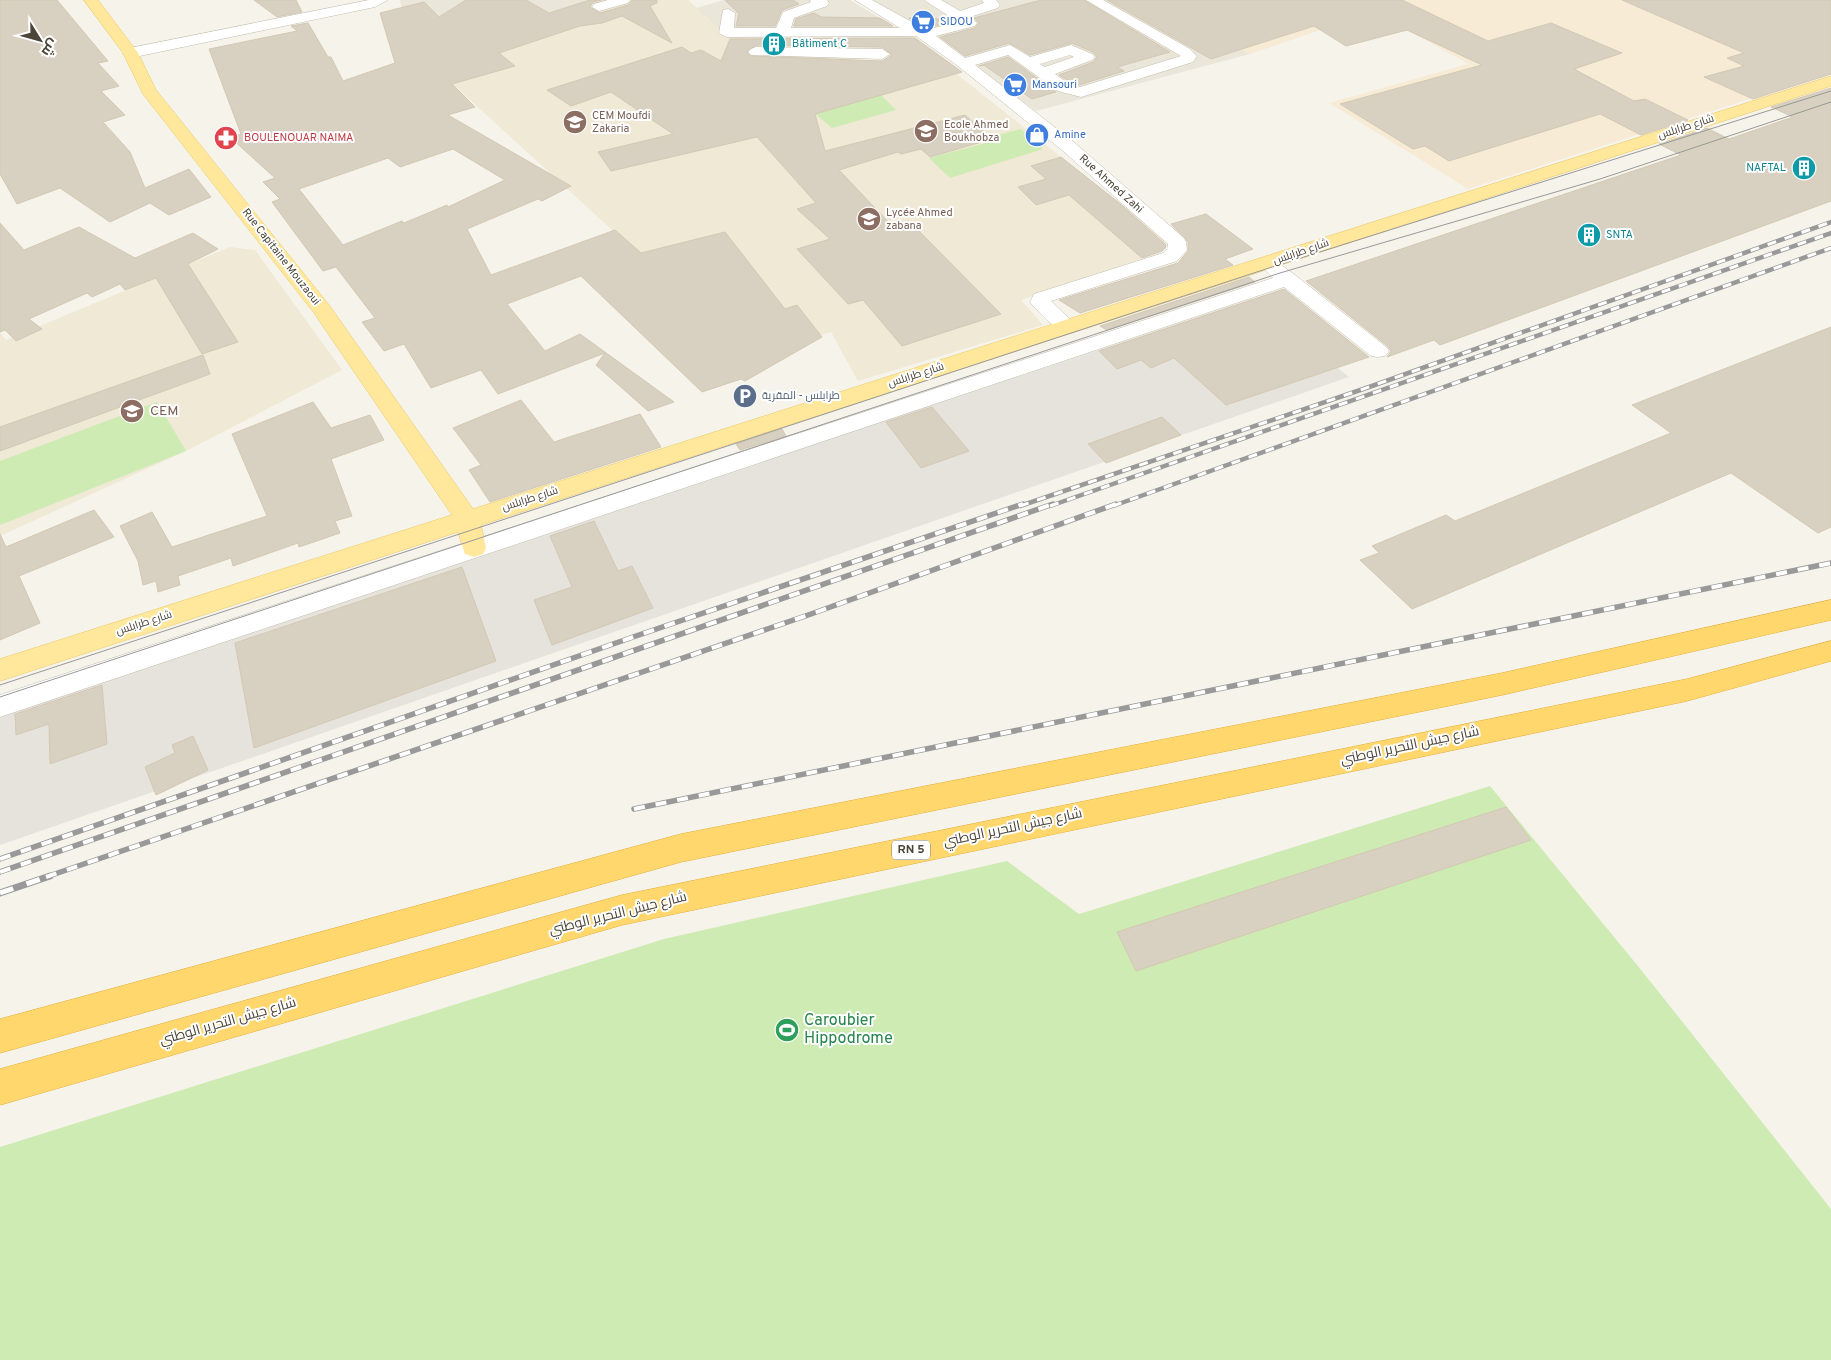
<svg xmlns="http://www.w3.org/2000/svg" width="1831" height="1360" viewBox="0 0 1831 1360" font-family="Overpass,Cairo,sans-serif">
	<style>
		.residential { fill: #eae6d9 }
		.commercial { fill: #f7ebd6 }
		.industrial { fill: #e6e2dc }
		.education { fill: #efe9d5 }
		.green { fill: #ceebb3 }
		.building { fill: #d8d0c0; stroke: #d3c8b3; fill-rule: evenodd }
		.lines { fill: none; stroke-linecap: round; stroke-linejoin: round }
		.minor-casing { stroke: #c2bcad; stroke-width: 1 }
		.major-casing { stroke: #e8c967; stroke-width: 1 }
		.highway-casing { stroke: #e3ae38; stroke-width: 1 }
		.minor { fill: #fff; fill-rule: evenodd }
		.major { fill: #ffe89b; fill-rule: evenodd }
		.highway { fill: #ffd76d; fill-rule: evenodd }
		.tram { stroke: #999; stroke-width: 1 }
		.rail-far2-casing { stroke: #999; stroke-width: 4.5 }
		.rail-far1-casing { stroke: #999; stroke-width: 5.5 }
		.rail-casing { stroke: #999; stroke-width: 7 }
		.rail-far2 { stroke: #fff; stroke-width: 3; stroke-dasharray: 9; stroke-linecap: butt }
		.rail-far1 { stroke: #fff; stroke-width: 4; stroke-dasharray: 11; stroke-linecap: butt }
		.rail { stroke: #fff; stroke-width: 5; stroke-dasharray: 14; stroke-linecap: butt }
		.labels { text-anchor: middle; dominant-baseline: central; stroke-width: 4; stroke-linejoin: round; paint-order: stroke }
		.far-shop-label { font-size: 11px; fill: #366cbe; stroke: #fff; text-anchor: start }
		.far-culture-label { font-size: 11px; fill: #0d838f; stroke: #fff; text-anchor: start }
		.far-education-label { font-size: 11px; fill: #785e54; stroke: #fff; text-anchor: start }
		.far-street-label { font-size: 11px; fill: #4b4438; stroke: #fff }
		.far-health-label { font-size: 11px; fill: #be3a42; stroke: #fff; text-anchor: start }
		.far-service-label { font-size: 11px; fill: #4e5e75; stroke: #fff; text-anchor: start }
		.shield { fill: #fff; stroke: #817c74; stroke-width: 1 }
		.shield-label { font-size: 12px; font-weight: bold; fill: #4b4438 }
		.education-label { font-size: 14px; fill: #785e54; stroke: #fff; text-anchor: start }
		.street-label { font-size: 14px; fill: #4b4438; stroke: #fff }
		.near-leisure-label { font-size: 16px; fill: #27864d; stroke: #fff; text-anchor: start }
	</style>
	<rect width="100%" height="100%" fill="#f6f3eb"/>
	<!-- residential -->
	<path class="residential" d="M400 0H608L422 56 407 41Z
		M724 0H850L928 47 884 57H854L770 76 696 8Z
		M866 0H1150L1250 54 1036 111 925 31Z"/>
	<!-- commercial -->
	<path class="commercial" d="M1150 0H1682L1831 73 1468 189 1329 103 1468 64 1480 70 1373 12 1250 54Z"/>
	<!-- industrial -->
	<path class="industrial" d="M1252 299 1349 377 0 845V715Z"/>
	<!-- education -->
	<path class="education" d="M639 0H688L774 80 953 71 1165 240 1164 247 1159 253 1021 300 1043 325 858 381 831 332 751 357 422 56Z
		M230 247 255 250 342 370 186 451 0 536V333L6 340Z"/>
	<!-- green -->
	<path class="green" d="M879 93 896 110 832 128 812 111Z
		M1021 129 1043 149 950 178 929 158 997 140 993 136Z
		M157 402 186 451 0 525V461Z
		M1490 786 1642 971 1831 1209V1360H0V1147L664 939 1007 861 1079 914Z"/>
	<!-- building -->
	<path class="building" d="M0 0H57L108 61 98 63 119 86 101 91 125 115 103 122 130 152 145 188 189 169 211 197 169 215 150 203 110 222 60 188 17 204 0 174Z
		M254 0H296L302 12 277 17Z
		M466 0H526L549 13 590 0H601L593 2 590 7 600 13 628 5 632 0H657V3L650 6 672 43 622 16 602 23 580 26 499 53 515 66 452 84 475 107 448 115 571 186 542 201 538 199 467 229 491 275 615 230 641 253 725 232 785 309 797 305 822 337 745 381 741 379 702 392 581 276 507 304 545 351 580 334 674 402 648 411 596 365 605 353 498 394 481 370 431 388 404 344 384 351 362 322 375 318 336 267 323 271 272 202 280 199 263 182 275 178 231 138 241 134 209 49 297 31 291 26 308 23 328 57H331L343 81 395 63 380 13 424 2 439 17ZM453 149 505 180 448 207 447 205 404 223 402 221 343 245 299 189 388 158 400 167Z
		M725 0H793L799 4 782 10 775 26H736L739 14Z
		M1041 0H1084L1170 52 1117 67 1124 71 1079 85 1070 82 1059 75 1093 62 1097 57 1093 52 1072 43 1030 55 1009 43 965 56 940 37 975 28 979 23 974 18Z
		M1107 0H1402L1488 41 1551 23 1622 53 1574 69 1634 101 1645 99 1688 120 1641 135 1600 114 1449 161 1425 146 1413 149 1340 104 1482 65 1407 30 1346 46 1314 26 1211 59Z
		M1622 0H1831V74L1753 99 1704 77 1744 66 1727 58 1744 53Z
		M814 13 821 17 880 18 893 26H794L796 19Z
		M909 18 945 19 950 22 926 28Z
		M915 38 962 72 815 114 825 151 965 115 992 139 930 157 921 149 901 154 898 152 839 170 892 226 909 221 1001 314 902 346 863 300 848 304 797 249 830 239 797 209 816 203 757 137 611 171 598 152 673 134 611 92 571 106 547 90 682 47 691 53 701 50 721 61 730 39ZM756 45 882 47 892 55 882 61 750 56 747 51Z
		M1008 57 1056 92 1032 99 984 65 979 66Z
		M1831 88V201L1440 345 1434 340 1387 357 1391 351 1386 345 1306 281 1681 155 1659 144 1707 128 1729 139 1793 117 1771 107Z
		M1061 157 1123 206 1166 245 1165 248 1162 251 1142 258 1069 195 1036 205 1018 187 1046 179 1031 166Z
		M1206 214 1253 249 1225 259 1233 265 1080 313 1059 300 1178 263 1188 251V242L1171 224Z
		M0 223 24 250 79 227 135 258 193 233 218 249 188 264 238 342 202 354 156 278 125 290 120 284 92 297 87 293 29 319 42 329 16 341 5 330 0 332Z
		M1249 277 1255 282 1107 330 1100 326Z
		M1284 289 1369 357 1226 405 1174 358 1151 368 1141 360 1117 369 1099 351Z
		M1831 327V527L1818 533 1731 473 1412 609 1360 560 1379 553 1372 546 1446 515 1455 521 1671 433 1632 405Z
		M203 355 210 374 0 451V427Z
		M521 400 554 442 640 414 661 447 490 502 469 470 481 465 453 428Z
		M313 402 331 428 370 415 384 440 331 459 352 516 335 521 340 533 299 547 298 543 233 566 231 558 178 576 180 585 158 592 156 581 143 585 138 561 120 526 152 512 172 547 267 516 232 434Z
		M932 407 969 451 921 468 886 422Z
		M1162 417 1181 435 1106 463 1088 444Z
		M782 429 786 436 740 450 736 444Z
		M94 510 114 537 19 576 40 623 0 640V534L6 547Z
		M594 521 618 571 632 566 653 608 552 645 534 600 572 587 550 536Z
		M462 567 496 661 254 748 235 643Z
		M102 685 107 744 50 764 49 724 16 735 15 714Z
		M193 736 208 770 156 795 145 767 175 753 172 745Z
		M1506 807 1531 840 1136 971 1117 932Z"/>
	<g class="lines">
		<!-- minor casing -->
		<g class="minor-casing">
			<path id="minor" d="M369 0H388L375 7 130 58 122 53 130 48Z
				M608 0H630L628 3 599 11 592 7 594 4Z
				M810 0H827L829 3 827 6 794 18 791 28H900L855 0H872L926 30 958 22 924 0H941L960 11 984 3 982 0H996L1000 5 998 8 970 17 977 23 975 26 936 36 965 58 1010 45 1030 57 1071 45 1092 54 1095 57 1092 60 1055 74 1069 84 1080 87 1181 56 1086 0H1103L1190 49 1197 56 1193 62 1081 97 1058 91 1008 55 975 65 1075 143 1184 238 1186 242 1187 250 1177 261 1051 301 1076 325 1073 329C1056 334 1045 317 1033 306L1030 302 1034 294 1163 253 1167 249 1168 244 1063 151 958 66 916 36 726 37 719 33 723 10 728 9 735 13 734 28H776L783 12 811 2ZM1070 55 1074 57 1045 67 1040 64Z
				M756 47 882 49 890 54 882 59 751 55 748 52 751 49Z
				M1273 262 1280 264 1295 275 1385 346 1389 351 1385 356 1378 357 1371 356 1284 287 0 717V695L1273 278 1263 268 1266 264Z"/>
		</g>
		<!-- major casing -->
		<g class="major-casing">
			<path id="major" d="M84 0H98L138 53 156 90 329 305 473 509 1831 76V86L481 525 486 548 483 554 474 557 465 554 458 532 0 681V659L452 515 314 313 143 94 123 53Z"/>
		</g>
		<!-- highway casing -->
		<g class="highway-casing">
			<path id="highway" d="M1831 600V620L1502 695 681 862 0 1053V1019L681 834 1502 673Z
				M1831 641V661L1687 701 622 925 0 1105V1069L622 895 1687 679Z"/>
		</g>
		<!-- minor -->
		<use href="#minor" class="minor"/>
		<!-- major -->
		<use href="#major" class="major"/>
		<!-- highway -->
		<use href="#highway" class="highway"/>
		<!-- tram -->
		<path class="tram" d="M0 685 1272 267 1831 91
			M0 697 1280 273 1600 179 1831 102"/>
		<!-- rail-far2 casing -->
		<g class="rail-far2-casing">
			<path id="rail-far2" d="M1020 506 1372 386 1831 222
				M1050 506 1831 233
				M1113 506 1831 248"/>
		</g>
		<!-- rail-far1 casing -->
		<g class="rail-far1-casing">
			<path id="rail-far1" d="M634 809 1831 563
				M0 859 633 637 1023 504
				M0 872 1053 504
				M46 877 811 614 1116 504"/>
		</g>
		<!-- rail casing -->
		<g class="rail-casing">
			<path id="rail" d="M0 893 50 876"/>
		</g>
		<!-- rail-far2 -->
		<use href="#rail-far2" class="rail-far2"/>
		<!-- rail-far1 -->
		<use href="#rail-far1" class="rail-far1"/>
		<!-- rail -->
		<use href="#rail" class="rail"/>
	</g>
	<!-- icons -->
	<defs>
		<g id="supermarket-disc" transform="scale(1.25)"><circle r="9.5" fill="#3f7fe0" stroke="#fff"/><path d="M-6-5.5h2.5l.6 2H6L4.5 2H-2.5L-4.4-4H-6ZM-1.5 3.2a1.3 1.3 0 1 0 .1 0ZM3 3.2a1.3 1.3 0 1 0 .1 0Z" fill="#fff"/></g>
		<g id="building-disc" transform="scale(1.25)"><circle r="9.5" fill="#0f9aa8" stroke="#fff"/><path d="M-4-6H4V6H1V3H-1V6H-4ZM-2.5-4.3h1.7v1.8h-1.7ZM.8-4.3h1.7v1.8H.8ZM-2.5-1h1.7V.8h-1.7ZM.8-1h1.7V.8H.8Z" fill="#fff"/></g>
		<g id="school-disc" transform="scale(1.25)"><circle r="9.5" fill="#8d6e63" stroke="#fff"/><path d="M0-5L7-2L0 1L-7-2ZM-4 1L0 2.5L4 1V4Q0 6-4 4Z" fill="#fff"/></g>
		<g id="shop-disc" transform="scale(1.25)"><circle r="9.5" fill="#3f7fe0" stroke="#fff"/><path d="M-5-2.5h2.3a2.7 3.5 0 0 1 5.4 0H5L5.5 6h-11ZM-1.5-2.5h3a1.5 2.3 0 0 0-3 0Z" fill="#fff"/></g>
		<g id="pharmacy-disc" transform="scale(1.25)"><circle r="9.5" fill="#e0444e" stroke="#fff"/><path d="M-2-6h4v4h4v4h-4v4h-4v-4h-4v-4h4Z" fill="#fff"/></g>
		<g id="parking-disc" transform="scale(1.25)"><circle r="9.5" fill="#5c6f8a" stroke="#fff"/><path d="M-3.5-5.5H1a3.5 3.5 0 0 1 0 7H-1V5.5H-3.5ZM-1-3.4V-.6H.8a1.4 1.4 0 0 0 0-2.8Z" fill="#fff"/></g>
		<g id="stadium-disc" transform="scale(1.25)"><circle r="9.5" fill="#2e9e5b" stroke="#fff"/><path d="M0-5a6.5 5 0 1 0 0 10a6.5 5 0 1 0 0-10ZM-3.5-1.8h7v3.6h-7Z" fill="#fff"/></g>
	</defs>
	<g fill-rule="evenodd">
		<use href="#supermarket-disc" x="923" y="22"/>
		<use href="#building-disc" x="774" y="44"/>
		<use href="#supermarket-disc" x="1015" y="85"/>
		<use href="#school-disc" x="575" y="122"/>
		<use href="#school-disc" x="926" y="131"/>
		<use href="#shop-disc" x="1037" y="135"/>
		<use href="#pharmacy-disc" x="226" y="138"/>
		<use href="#building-disc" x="1804" y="168"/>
		<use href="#school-disc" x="869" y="219"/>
		<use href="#building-disc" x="1589" y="235"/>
		<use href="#parking-disc" x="745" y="396"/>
		<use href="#school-disc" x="132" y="411"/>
		<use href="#stadium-disc" x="787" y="1030"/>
	</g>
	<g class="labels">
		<!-- far-shop labels -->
		<g class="far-shop-label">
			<text x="940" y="22">SIDOU</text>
			<text x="1032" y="85">Mansouri</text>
			<text x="1054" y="135">Amine</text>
		</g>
		<!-- far-culture labels -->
		<g class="far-culture-label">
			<text x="792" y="44">Bâtiment C</text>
			<text x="1786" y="168" text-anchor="end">NAFTAL</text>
			<text x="1606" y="235">SNTA</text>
		</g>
		<!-- far-education labels -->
		<g class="far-education-label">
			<text x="592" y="116">CEM Moufdi<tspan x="592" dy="13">Zakaria</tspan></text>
			<text x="944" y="125">Ecole Ahmed<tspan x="944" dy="13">Boukhobza</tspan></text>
			<text x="886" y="213">Lycée Ahmed<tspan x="886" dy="13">zabana</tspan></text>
		</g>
		<!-- far-street labels -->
		<g class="far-street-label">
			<text transform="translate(1686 127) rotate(-18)">شارع طرابلس</text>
			<text transform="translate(1111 184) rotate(42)">Rue Ahmed Zahi</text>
			<text transform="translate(1301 252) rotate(-19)">شارع طرابلس</text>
			<text transform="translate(281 257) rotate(52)">Rue Capitaine Mouzaoui</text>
			<text transform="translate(916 375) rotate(-18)">شارع طرابلس</text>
			<text transform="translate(530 499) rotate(-18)">شارع طرابلس</text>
			<text transform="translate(144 623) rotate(-18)">شارع طرابلس</text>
		</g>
		<!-- far-health labels -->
		<g class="far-health-label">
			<text x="244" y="138">BOULENOUAR NAIMA</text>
		</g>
		<!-- far-service labels -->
		<g class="far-service-label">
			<text x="762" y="396">طرابلس - المقرية</text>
		</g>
		<!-- shield labels -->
		<rect class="shield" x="892" y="840.5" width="38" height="19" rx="4"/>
		<g class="shield-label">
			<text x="911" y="850">RN 5</text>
		</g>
		<!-- education labels -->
		<g class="education-label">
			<text x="150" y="411">CEM</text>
		</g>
		<!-- street labels -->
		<g class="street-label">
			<text transform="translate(1410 746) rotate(-12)">شارع جيش التحرير الوطني</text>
			<text transform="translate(1013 828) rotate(-12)">شارع جيش التحرير الوطني</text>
			<text transform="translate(618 914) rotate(-14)">شارع جيش التحرير الوطني</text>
			<text transform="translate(228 1022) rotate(-16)">شارع جيش التحرير الوطني</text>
		</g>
		<!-- near-leisure labels -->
		<g class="near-leisure-label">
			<text x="804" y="1021">Caroubier<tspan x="804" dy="18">Hippodrome</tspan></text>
		</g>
	</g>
	<!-- north arrow -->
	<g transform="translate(40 40) rotate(127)" stroke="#ffffff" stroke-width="4" paint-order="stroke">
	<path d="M0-4L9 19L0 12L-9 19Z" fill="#4b4438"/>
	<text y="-8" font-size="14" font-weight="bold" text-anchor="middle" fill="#4b4438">ش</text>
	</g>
</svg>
